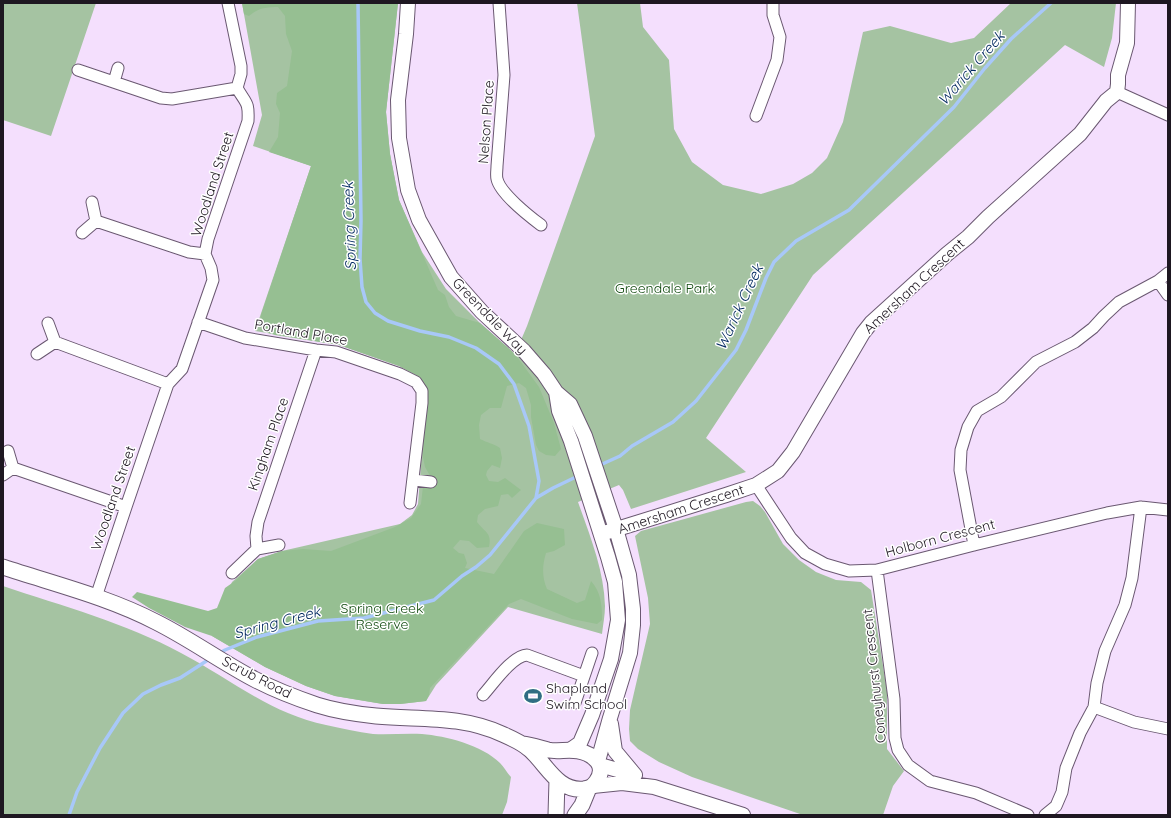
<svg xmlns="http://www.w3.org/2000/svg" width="1171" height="818" viewBox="0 0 1171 818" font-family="Quicksand,sans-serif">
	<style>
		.green { fill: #a5c3a2 }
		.forest { fill: #96bf92 }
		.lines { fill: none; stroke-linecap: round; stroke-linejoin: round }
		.stream { stroke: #a8c8f8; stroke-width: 3.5 }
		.minor-casing { stroke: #6a5871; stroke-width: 13 }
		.tertiary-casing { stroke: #6a5871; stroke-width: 16 }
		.secondary-casing { stroke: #6a5871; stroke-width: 17 }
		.minor { stroke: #fff; stroke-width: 11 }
		.tertiary { stroke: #fff; stroke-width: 14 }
		.secondary { stroke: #fff; stroke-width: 15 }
		.labels { text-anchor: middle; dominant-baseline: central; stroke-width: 3; stroke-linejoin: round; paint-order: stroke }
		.street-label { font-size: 14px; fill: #1e1721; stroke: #fff }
		.park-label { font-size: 14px; fill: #0f490d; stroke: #fff }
		.poi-label { font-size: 14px; fill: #1e1721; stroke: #fff; text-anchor: start }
		.water-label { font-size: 15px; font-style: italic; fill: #01285f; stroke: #fff }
	</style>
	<rect width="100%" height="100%" fill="#f4dffd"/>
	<!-- green -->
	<path class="green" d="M3 3H96L51 136 3 120Z
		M242 3H398L386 112 390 154 399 200 422 252 446 289 480 323 515 354 527 326 595 136 577 3H640L643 27 669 60 674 129 692 162 723 185 761 194 793 184 812 173 827 158 843 122 863 32 890 26 951 43 974 38 1011 3H1116L1112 38 1104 67 1065 45 813 275 706 438 746 472 631 509 623 490 619 485 578 502C590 536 604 570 605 606 605 615 603 625 602 634L508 607 436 685 426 701 400 704H383L335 696 306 686 265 667 212 636 218 616 232 582 258 559 282 551 400 524 412 515 418 504 425 412V393L416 375 399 366 339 345 255 331 311 166 253 146 262 115Z
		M753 501 760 506 765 512 783 544 799 560 816 572 836 580 861 582 871 590 887 691V749L904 771 893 786 883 815H803L692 777 659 762 638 749 630 741 629 729 630 710 650 624 648 598 635 536 641 531 746 502Z
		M3 586C62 606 126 623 181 653 229 678 271 714 326 725 341 728 358 732 373 734 389 735 406 733 422 734 446 736 482 745 500 763 504 767 507 773 511 777L507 802 502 815H3Z"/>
	<!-- forest -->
	<path class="forest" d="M242 3H398L386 112 390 154 399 200 438 290 445 295 449 307 456 316 480 323 515 354 539 387 554 423 561 449 555 456 546 455 539 451 536 445 531 417V405L526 388 519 383 507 386 501 408H490L481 415 479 425 480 439C488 443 492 443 500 448L502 458 500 468 492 465 487 471 486 475 489 481 498 482 505 478 521 490 512 498 508 494 501 495 498 506 485 509 478 515 477 522C485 533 492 532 489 547L477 548 469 541 460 540 453 548 459 553 464 554 467 563 465 568 494 574 524 531 537 523 564 529 565 545 554 551 546 553C542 566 542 577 547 589L577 603 585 600 591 581C601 592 602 605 602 620L597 624 572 619 521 599 509 604 430 688 429 695 426 701 400 704H383L335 696 306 686 265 667 212 636 185 627 149 608 132 597 137 592 208 611 217 608 225 588 235 581 258 559 282 551 303 549 331 551 395 527 411 518 421 504 423 486 433 481 425 467 423 457 425 393 416 375 399 366 339 345 275 335 262 331 261 315 311 166 269 152 278 137 280 113 276 104 277 93 287 86 292 51 286 34 285 16 278 7C266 7 258 8 249 16L244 14Z"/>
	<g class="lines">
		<!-- stream -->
		<path class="stream" d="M598 466 620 456 632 446 673 422 696 401 736 350 746 330 766 278 774 262 796 241 849 210 954 107 985 68 1011 39 1051 3
			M536 498 553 488 578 476
			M218 654 225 650 257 637 318 621 364 618 434 600 462 576 476 567 490 555 536 498 539 481 529 426 514 384 499 364 476 348 449 337 420 331 388 321 375 313 366 302 362 287 360 259 361 221 358 3
			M69 815 77 792 100 748 123 713 143 694 161 685 180 678 211 658"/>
		<!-- minor casing -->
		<g class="minor-casing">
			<path id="minor" d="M499 3 504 75 497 166C497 170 496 175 497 179 500 193 529 216 541 225
				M78 70 161 98 172 99 237 88
				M114 82 118 68
				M1117 92 1168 115
				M756 116 777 60 780 37 773 15V3
				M96 221 189 252 205 254
				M82 233 96 221 92 202
				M1158 281 1168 295
				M198 322 245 338 316 350 336 352 400 374 416 382 422 391V403L410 503
				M55 342 168 384
				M37 354 55 342 48 323
				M13 468 126 507
				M3 475 13 468 8 451
				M414 480 431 482
				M756 485 791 538 805 553 825 564 849 571 877 570 974 545 1107 513 1141 507 1168 510
				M974 545 960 470 961 450 968 427 977 411 1001 397 1036 362 1075 342 1093 328 1104 316 1119 302 1158 281 1168 273
				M257 549 256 536 258 522 316 350
				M877 570 894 699 895 738 898 750 908 765 930 781 976 793 1028 815
				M232 573 257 549 279 545
				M96 597 126 507 168 384 182 369 213 280 211 268 205 254 208 239 248 121C249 101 246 104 237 88L241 74V66L228 3
				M483 695C493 684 512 656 527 655L584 676
				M575 703 592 653
				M1094 707 1134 722 1168 729
				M1045 815 1056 806 1062 792 1066 768 1080 733 1094 707 1097 683 1105 651 1125 605 1132 578 1141 507"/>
		</g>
		<!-- tertiary casing -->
		<g class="tertiary-casing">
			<path id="tertiary" d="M408 3 406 34 398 100 399 138 408 190 419 220 451 277 482 312 524 351 544 374 556 392 570 404 585 436 616 529 629 575 633 609V625L630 653 610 718 598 761
				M556 392 559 411 571 441 608 557 615 582 618 620 611 659 592 715 580 743 570 750
				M601 534 726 495 756 485 778 471 793 452 863 333 871 323 947 254 968 237 988 217 1080 134 1106 101 1117 92 1118 84V75L1127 43 1128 3
				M611 724 615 751 635 775
				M600 765 635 775
				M593 786 622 783 654 787 743 815"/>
		</g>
		<!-- secondary casing -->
		<g class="secondary-casing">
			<path id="secondary" d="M3 567C54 584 108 597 156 622 190 639 220 661 254 679 273 689 296 698 317 705 336 711 356 714 376 716 421 720 460 715 502 734 511 738 521 742 529 749 546 763 557 792 584 789 590 788 592 787 596 782 608 766 594 754 578 751 568 749 558 752 548 750 540 748 531 745 522 744
				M556 815 557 780
				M575 815 582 805 589 788"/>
		</g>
		<!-- minor -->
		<use href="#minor" class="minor"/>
		<!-- tertiary -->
		<use href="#tertiary" class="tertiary"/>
		<!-- secondary -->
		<use href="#secondary" class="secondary"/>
	</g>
	<!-- icons -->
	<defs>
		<g id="stadium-bare" transform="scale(1.38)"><path d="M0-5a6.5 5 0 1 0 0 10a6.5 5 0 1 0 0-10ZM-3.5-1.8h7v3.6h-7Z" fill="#2f6e83" stroke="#fff" stroke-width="2.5" paint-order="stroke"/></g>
	</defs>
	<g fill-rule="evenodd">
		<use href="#stadium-bare" x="533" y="696"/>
	</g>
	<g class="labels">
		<!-- street labels -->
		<g class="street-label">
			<text transform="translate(486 122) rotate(-86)">Nelson Place</text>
			<text transform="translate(212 184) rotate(-72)">Woodland Street</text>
			<text transform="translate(914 286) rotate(-43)">Amersham Crescent</text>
			<text transform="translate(490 316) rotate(46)">Greendale Way</text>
			<text transform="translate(301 332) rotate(10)">Portland Place</text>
			<text transform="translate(268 444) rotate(-71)">Kingham Place</text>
			<text transform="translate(113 498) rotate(-71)">Woodland Street</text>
			<text transform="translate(681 509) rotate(-18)">Amersham Crescent</text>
			<text transform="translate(940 538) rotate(-15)">Holborn Crescent</text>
			<text transform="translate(874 676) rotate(-96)">Coneyhurst Crescent</text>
			<text transform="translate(257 677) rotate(27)">Scrub Road</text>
		</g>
		<!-- park labels -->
		<g class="park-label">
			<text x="665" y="288">Greendale Park</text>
			<text x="382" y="608">Spring Creek<tspan x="382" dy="16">Reserve</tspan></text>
		</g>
		<!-- poi labels -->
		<g class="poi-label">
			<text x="546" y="688">Shapland<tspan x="546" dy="16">Swim School</tspan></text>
		</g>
		<!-- water labels -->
		<g class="water-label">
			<text transform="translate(971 68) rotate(-49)">Warick Creek</text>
			<text transform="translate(349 226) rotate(-92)">Spring Creek</text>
			<text transform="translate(739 307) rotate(-65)">Warick Creek</text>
			<text transform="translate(277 622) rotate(-15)">Spring Creek</text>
		</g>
	</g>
	<!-- border -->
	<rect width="1171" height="818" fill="none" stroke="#1e1721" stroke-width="8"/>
</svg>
